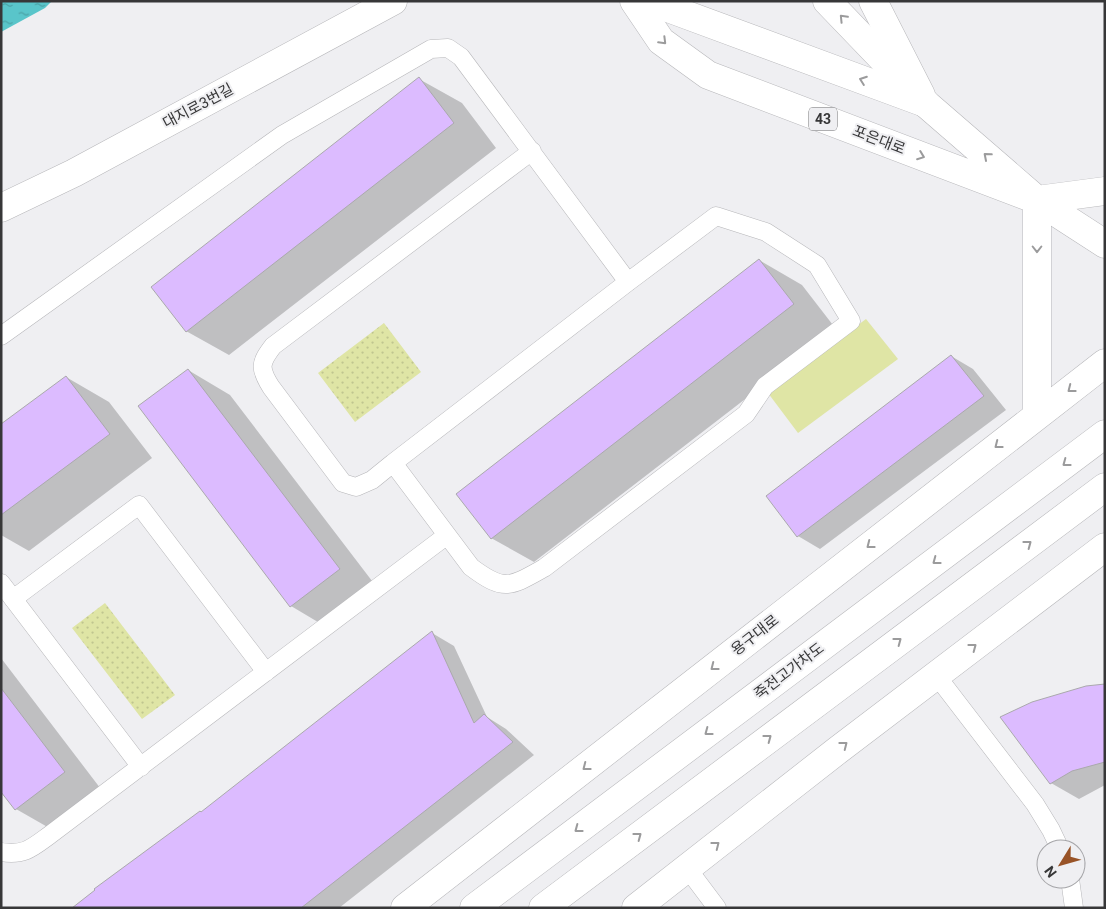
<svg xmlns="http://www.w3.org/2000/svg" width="1106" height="909" viewBox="0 0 1106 909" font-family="Roboto,'Noto Sans KR',sans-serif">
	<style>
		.grass { fill: url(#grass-dots) }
		.garden { fill: #dfe5a5 }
		.water { fill: url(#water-ripples) }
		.shadow { fill: #0003 }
		.building { fill: #dcbbff; stroke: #aaa9ac }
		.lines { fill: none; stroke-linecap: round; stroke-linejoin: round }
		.lane-casing { stroke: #b6b6b9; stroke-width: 19 }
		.street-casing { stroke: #b6b6b9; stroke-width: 29 }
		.secondary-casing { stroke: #b6b6b9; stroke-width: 29 }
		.primary-casing { stroke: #b6b6b9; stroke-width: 29 }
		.highway-casing { stroke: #b6b6b9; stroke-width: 29 }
		.lane { stroke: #fff; stroke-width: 18 }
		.street { stroke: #fff; stroke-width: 28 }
		.secondary { stroke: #fff; stroke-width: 28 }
		.primary { stroke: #fff; stroke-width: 28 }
		.highway { stroke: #fff; stroke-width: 28 }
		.oneway { stroke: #9b9b9c }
		.labels { text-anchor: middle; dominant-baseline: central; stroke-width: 4; stroke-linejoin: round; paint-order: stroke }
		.shield { fill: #efeff2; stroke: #6e6e70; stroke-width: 1 }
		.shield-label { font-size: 14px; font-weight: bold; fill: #373738 }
		.street-label { font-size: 15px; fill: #373738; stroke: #efeff2 }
	</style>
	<defs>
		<pattern id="grass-dots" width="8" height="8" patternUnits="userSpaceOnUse" patternTransform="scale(1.25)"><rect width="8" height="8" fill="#dfe5a5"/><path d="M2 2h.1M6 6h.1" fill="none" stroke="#c0c58f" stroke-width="1.8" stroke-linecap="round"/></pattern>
		<pattern id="water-ripples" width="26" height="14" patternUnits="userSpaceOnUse" patternTransform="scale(1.25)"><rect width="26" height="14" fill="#59c5ca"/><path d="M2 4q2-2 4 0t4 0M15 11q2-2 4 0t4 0" fill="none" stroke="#4aa1a5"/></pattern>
	</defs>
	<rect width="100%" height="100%" fill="#efeff2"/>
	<!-- grass -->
	<path class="grass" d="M384 323 421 372 355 422 318 373Z
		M105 603 175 695 142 719 72 628Z"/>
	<!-- garden -->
	<path class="garden" d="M866 319 898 359 798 433 768 393Z"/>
	<!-- water -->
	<path class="water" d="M1 1H52L45 8 1 32Z"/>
	<!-- shadow -->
	<path class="shadow" d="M419 79 462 103 496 148 229 355 186 331Z
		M759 260 802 285 836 329 534 562 491 538Z
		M951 356 973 369 1006 410 820 549 798 536 767 496Z
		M188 370 230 395 382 594 333 631 291 606Z
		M66 377 109 402 152 458 29 551 1 535V426Z
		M432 633 454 646 487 717 506 729 534 755 339 908H74L202 813Z
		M1 658 107 797 58 833 16 809 1 790Z
		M1105 685V785L1079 799 1051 783Z"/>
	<!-- building -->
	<path class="building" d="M419 77 454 123 186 332 151 287Z
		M759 259 794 304 491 539 456 494Z
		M951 355 984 396 797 537 766 496Z
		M188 369 340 569 290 607 138 406Z
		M66 376 110 434 1 515V424Z
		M432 631 474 723 484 714 513 742 301 908H72L95 890 94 889 200 811 201 812Z
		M1105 684V762L1072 771 1050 784 1000 717 1032 702 1086 686Z
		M1 688 65 772 15 810 1 792Z"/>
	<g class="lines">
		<!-- lane casing -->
		<g class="lane-casing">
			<path id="lane" d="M1 336 282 135 431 49 448 48 461 57 628 282
				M393 463 471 567C504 592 510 587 544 568L746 414 765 386 851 321 817 265 766 232 716 216 628 282 393 463 372 480 356 487 343 483 271 387C259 368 260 363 273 346L532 151
				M1 583 141 767
				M13 599 139 505 266 672
				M936 675 1035 804 1051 830 1060 849
				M1 852C25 856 33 847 51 834L446 536
				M687 868 717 908
				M1070 879 1074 908"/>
		</g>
		<!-- street casing -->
		<g class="street-casing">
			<path id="street" d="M1 208 74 173 393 1"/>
		</g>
		<!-- secondary casing -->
		<g class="secondary-casing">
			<path id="secondary" d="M649 1 925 103
				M873 1 921 95"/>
		</g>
		<!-- primary casing -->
		<g class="primary-casing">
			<path id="primary" d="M634 1 661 41 708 75 1037 200 1105 191
				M925 103 1037 200 1105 244
				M1037 415V200
				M405 908 1105 363
				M474 908 1105 434
				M543 908 1105 487
				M636 908 838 750 1105 547"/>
		</g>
		<!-- highway casing -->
		<g class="highway-casing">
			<path id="highway" d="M827 1 925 103"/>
		</g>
		<!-- lane -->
		<use href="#lane" class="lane"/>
		<!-- street -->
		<use href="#street" class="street"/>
		<!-- secondary -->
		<use href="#secondary" class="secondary"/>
		<!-- primary -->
		<use href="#primary" class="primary"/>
		<!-- highway -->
		<use href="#highway" class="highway"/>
	</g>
	<!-- one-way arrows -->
	<defs><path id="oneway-chevron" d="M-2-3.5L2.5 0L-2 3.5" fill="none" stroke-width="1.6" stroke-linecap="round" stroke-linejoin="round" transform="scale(1.25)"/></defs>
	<g class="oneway">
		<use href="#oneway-chevron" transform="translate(843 18) rotate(-134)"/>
		<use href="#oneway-chevron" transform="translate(663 41) rotate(45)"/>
		<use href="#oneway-chevron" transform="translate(863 80) rotate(-160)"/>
		<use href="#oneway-chevron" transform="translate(921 156) rotate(21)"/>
		<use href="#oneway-chevron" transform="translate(987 156) rotate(-139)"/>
		<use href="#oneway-chevron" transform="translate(1037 249) rotate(90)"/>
		<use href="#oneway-chevron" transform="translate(1071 389) rotate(142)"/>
		<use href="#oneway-chevron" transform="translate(998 445) rotate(142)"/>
		<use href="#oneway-chevron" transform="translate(1066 463) rotate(143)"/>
		<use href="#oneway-chevron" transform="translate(1028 544) rotate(-37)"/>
		<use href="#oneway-chevron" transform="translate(870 545) rotate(142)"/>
		<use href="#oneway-chevron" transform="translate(936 561) rotate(143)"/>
		<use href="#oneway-chevron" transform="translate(898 641) rotate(-37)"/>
		<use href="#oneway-chevron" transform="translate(973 647) rotate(-37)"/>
		<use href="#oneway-chevron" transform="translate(714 667) rotate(142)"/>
		<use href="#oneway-chevron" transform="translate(708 732) rotate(143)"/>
		<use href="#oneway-chevron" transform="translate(768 738) rotate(-37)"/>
		<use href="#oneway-chevron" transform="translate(844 745) rotate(-38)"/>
		<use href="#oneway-chevron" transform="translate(586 767) rotate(142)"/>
		<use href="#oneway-chevron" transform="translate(578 829) rotate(143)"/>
		<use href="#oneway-chevron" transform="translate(638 836) rotate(-37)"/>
		<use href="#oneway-chevron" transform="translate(716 845) rotate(-38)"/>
	</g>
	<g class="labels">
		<!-- shield labels -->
		<rect class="shield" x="809" y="107.5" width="28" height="23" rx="4"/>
		<g class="shield-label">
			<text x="823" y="119">43</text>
		</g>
		<!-- street labels -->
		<g class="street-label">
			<text transform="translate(198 106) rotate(-28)">대지로3번길</text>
			<text transform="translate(879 140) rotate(21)">포은대로</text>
			<text transform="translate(755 635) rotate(-38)">용구대로</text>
			<text transform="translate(789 671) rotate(-37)">죽전고가차도</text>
		</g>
	</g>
	<!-- border -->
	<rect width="1106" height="909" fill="none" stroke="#373738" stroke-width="5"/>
	<!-- north arrow -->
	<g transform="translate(1061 864) rotate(233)"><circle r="24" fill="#efeff2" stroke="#a5a5a8"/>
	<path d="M0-4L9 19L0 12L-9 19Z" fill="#985327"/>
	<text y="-8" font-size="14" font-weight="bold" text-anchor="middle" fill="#373738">N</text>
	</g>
</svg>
